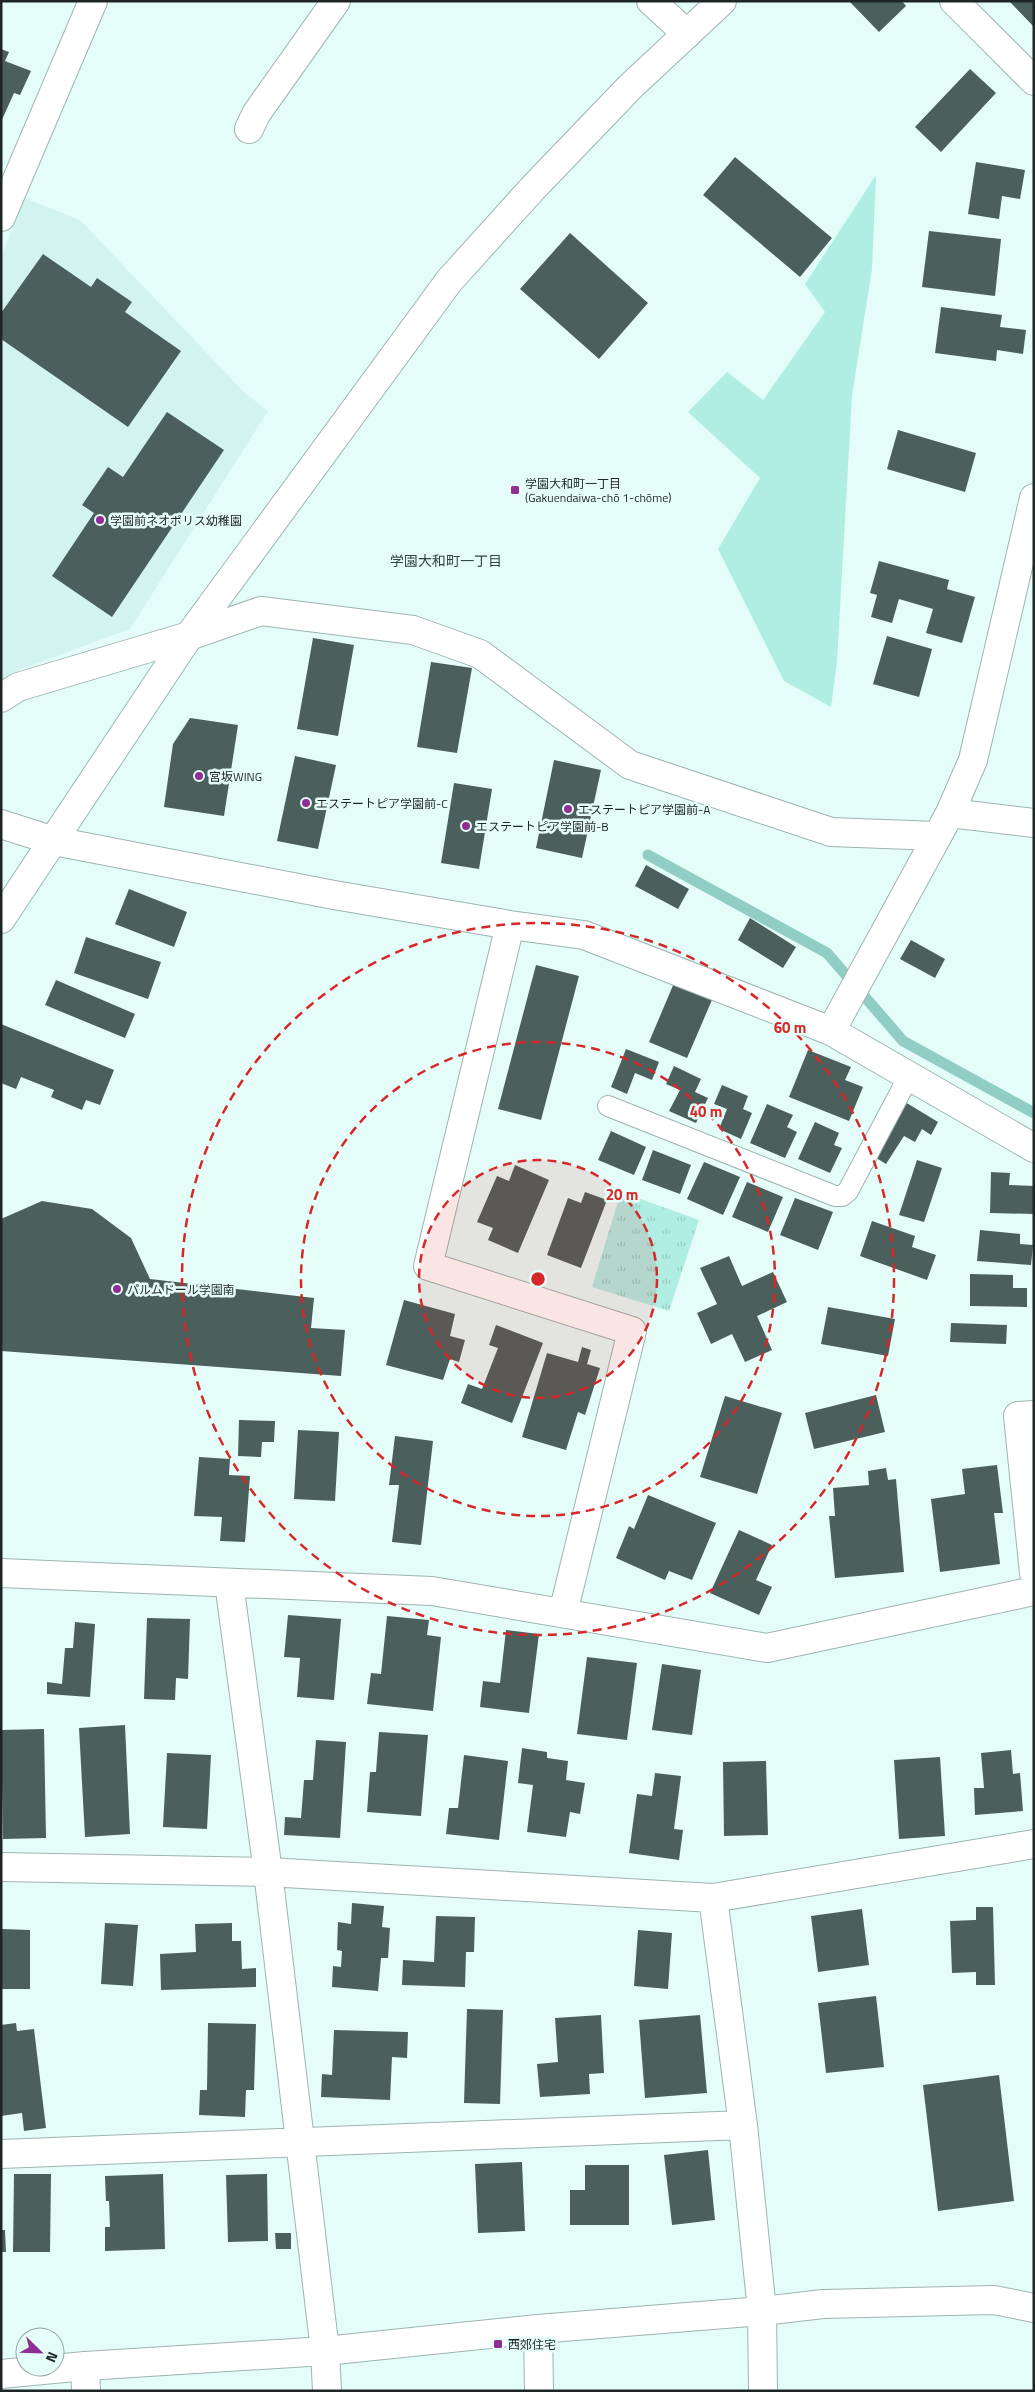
<svg xmlns="http://www.w3.org/2000/svg" width="1035" height="2392" viewBox="0 0 1035 2392" font-family="'Titillium Web','Noto Sans JP',sans-serif">
	<style>
		.built { fill: #d3f4ee }
		.grass { fill: #b0eee4 }
		.park { fill: url(#park-tufts) }
		.lines { fill: none; stroke-linecap: round; stroke-linejoin: round }
		.stream { stroke: #90cdc4; stroke-width: 11 }
		.building { fill: #4b605c }
		.service-casing { stroke: #9db4b0; stroke-width: 22 }
		.minor-casing { stroke: #9db4b0; stroke-width: 30 }
		.tertiary-casing { stroke: #9db4b0; stroke-width: 30 }
		.service { stroke: #fff; stroke-width: 20 }
		.minor { stroke: #fff; stroke-width: 28 }
		.tertiary { stroke: #fff; stroke-width: 28 }
		.ring { fill: none; stroke: #d62828; stroke-width: 2.5; stroke-dasharray: 9 6 }
		.poi-dot { fill: #912e95; stroke: #e5fdf9; stroke-width: 2 }
		.labels { text-anchor: middle; dominant-baseline: central; stroke-width: 5; stroke-linejoin: round; paint-order: stroke }
		.poi-label { font-size: 12px; fill: #1e2625; stroke: #e5fdf9; text-anchor: start }
		.neighbourhood-label { font-size: 14px; fill: #334744; stroke: #e5fdf9 }
		.centre { fill: #d62828; stroke: #e5fdf9; stroke-width: 2.5 }
		.ring-label { font-size: 15px; text-anchor: middle; font-weight: bold; fill: #d62828; stroke: #e5fdf9; stroke-width: 5; stroke-linejoin: round; paint-order: stroke }
	</style>
	<defs>
		<pattern id="park-tufts" width="24" height="20" patternUnits="userSpaceOnUse" patternTransform="scale(1.25)"><rect width="24" height="20" fill="#b0eee4"/><path d="M3 7l-1-3M5 7V3M7 7l1-3M15 17l-1-3M17 17v-4M19 17l1-3" fill="none" stroke="#97ccc3"/></pattern>
	</defs>
	<rect width="100%" height="100%" fill="#e5fdf9"/>
	<!-- built -->
	<path class="built" d="M25 198 80 220 245 393 268 411 130 629 11 673 1 680V257Z"/>
	<!-- grass -->
	<path class="grass" d="M876 175 872 269 852 396 837 662 831 707 784 681 718 549 760 478 688 412 727 372 763 400 825 312 805 284Z"/>
	<!-- park -->
	<path class="park" d="M621 1192 699 1220 669 1311 592 1287Z"/>
	<g class="lines">
		<!-- stream -->
		<path class="stream" d="M648 855 827 953 903 1041 1034 1113"/>
	</g>
	<!-- building -->
	<path class="building" d="M849 1H902L906 6 879 32Z
		M1009 1H1034V27Z
		M1 49 9 52 5 61 31 71 20 95 14 93 1 122Z
		M970 69 996 93 941 152 915 127Z
		M735 157 832 238 800 277 703 195Z
		M976 162 1025 170 1020 199 1002 196 999 219 968 214Z
		M929 231 1001 239 995 296 922 287Z
		M570 233 648 303 599 359 520 289Z
		M43 254 91 287 97 278 132 302 125 312 181 351 128 427 1 339V313Z
		M941 307 1002 315 1000 327 1026 330 1023 354 997 350 996 361 935 353Z
		M167 412 224 450 112 617 52 576 94 513 82 505 108 467 123 477Z
		M898 430 976 453 965 492 887 469Z
		M879 561 949 580 947 589 975 597 962 643 926 633 933 609 899 599 892 623 871 617 877 595 870 593Z
		M887 636 932 649 919 697 873 684Z
		M313 638 354 645 338 736 297 729Z
		M431 662 472 668 457 753 417 747Z
		M190 718 238 725 224 816 164 807 173 744Z
		M295 756 336 765 318 849 277 841Z
		M554 760 601 770 582 858 536 848Z
		M454 783 492 789 479 869 441 863Z
		M646 865 689 889 678 909 635 886Z
		M129 889 187 912 174 947 115 924Z
		M750 918 796 947 783 968 738 940Z
		M86 937 161 962 148 999 74 973Z
		M911 940 945 959 935 978 900 959Z
		M536 965 579 976 541 1120 498 1109Z
		M677 976 715 993 687 1058 649 1042Z
		M56 980 135 1014 125 1038 45 1005Z
		M1 1024 114 1070 100 1105 86 1100 82 1110 51 1097 54 1090 21 1077 16 1089 1 1083Z
		M626 1049 659 1062 652 1080 635 1073 627 1094 611 1087Z
		M808 1050 851 1067 845 1080 863 1087 849 1121 789 1097Z
		M674 1066 701 1079 695 1092 708 1098 696 1123 669 1111 680 1090 666 1084Z
		M722 1085 748 1096 743 1109 752 1113 741 1139 719 1129 727 1109 714 1104Z
		M905 1102 938 1122 931 1135 922 1129 915 1142 904 1136 886 1164 873 1156Z
		M767 1104 793 1115 787 1127 797 1132 785 1158 750 1143Z
		M815 1122 839 1133 834 1145 842 1148 830 1173 798 1159Z
		M611 1131 646 1147 634 1175 598 1160Z
		M653 1150 691 1165 680 1194 642 1180Z
		M917 1160 942 1168 924 1222 899 1215Z
		M704 1162 740 1177 723 1215 687 1199Z
		M515 1165 549 1180 518 1253 488 1240 493 1228 477 1222 497 1176 509 1181Z
		M991 1172 1010 1173 1009 1185 1034 1186V1214L990 1213Z
		M747 1182 783 1197 768 1232 732 1217Z
		M585 1192 607 1200 581 1268 547 1255 568 1198 581 1203Z
		M795 1198 833 1212 818 1250 780 1235Z
		M42 1201 92 1209 131 1238 150 1279 314 1298 311 1328 345 1330 341 1376 1 1351V1219Z
		M872 1221 915 1236 912 1247 936 1255 927 1280 860 1256Z
		M980 1230 1020 1234V1244L1033 1245 1031 1265 977 1261Z
		M729 1256 742 1286 773 1272 787 1302 757 1316 772 1350 745 1362 732 1334 711 1344 697 1313 717 1304 700 1268Z
		M970 1274 1013 1275V1288H1027V1307L970 1306Z
		M404 1300 455 1314 450 1336 465 1340 459 1362 450 1359 443 1380 386 1365Z
		M828 1307 895 1319 888 1356 821 1344Z
		M951 1323 1007 1325 1006 1344 950 1342Z
		M496 1325 543 1343 512 1423 461 1403 468 1384 482 1389 498 1348 489 1345Z
		M582 1347 591 1350 587 1364 600 1368 585 1415 578 1412 566 1450 522 1437 547 1353 578 1362Z
		M876 1395 885 1432 814 1449 805 1413Z
		M725 1396 782 1413 757 1494 700 1477Z
		M239 1420 275 1421 274 1442H262L261 1457 238 1456Z
		M298 1430 339 1432 335 1501 294 1499Z
		M395 1436 433 1441 421 1545 392 1542 399 1485H389Z
		M199 1457 230 1459 229 1475 250 1476 245 1542 220 1541 222 1517 194 1516Z
		M997 1465 1003 1513H994L1000 1564 940 1572 931 1499 965 1494 962 1469Z
		M886 1468 888 1480 896 1479 904 1572 835 1578 829 1516H835L833 1488 869 1485 868 1471Z
		M648 1495 716 1523 692 1580 669 1571 665 1580 616 1558 629 1526 634 1529Z
		M739 1530 772 1545 756 1580 772 1587 759 1615 710 1593Z
		M288 1615 341 1619 334 1700 297 1697 300 1658 284 1657Z
		M387 1616 429 1620 427 1635 441 1637 433 1711 367 1704 371 1673 381 1674Z
		M147 1618 190 1619 188 1679 176 1678 175 1700 144 1699Z
		M75 1622 95 1624 90 1697 47 1694V1682L62 1684 65 1648H73Z
		M506 1630 539 1634 529 1713 480 1707 483 1681 500 1683Z
		M587 1657 637 1663 627 1740 577 1734Z
		M662 1664 701 1670 692 1735 652 1730Z
		M125 1725 130 1834 85 1837 79 1728Z
		M44 1729 46 1838 3 1839 1 1730Z
		M379 1732 428 1735 421 1816 367 1812 370 1772H376Z
		M316 1740 346 1742 340 1838 284 1835 285 1817 301 1818 304 1780H313Z
		M522 1748 547 1752V1758L568 1761 566 1780 585 1783 580 1814 570 1812 566 1837 527 1832 533 1785 518 1783Z
		M1011 1750 1013 1774 1020 1773 1023 1811 975 1815 974 1788H984L981 1753Z
		M167 1753 211 1755 207 1829 163 1827Z
		M464 1755 508 1761 499 1840 446 1834 449 1808H458Z
		M940 1757 945 1836 899 1839 894 1760Z
		M766 1761 768 1835 724 1836 723 1762Z
		M655 1773 681 1776 674 1829 683 1830 679 1860 629 1853 637 1794 652 1796Z
		M352 1903 384 1906 382 1927 390 1928 388 1958H381L378 1991 332 1987 333 1966 341 1967 342 1951 337 1950 338 1922 351 1924Z
		M976 1907H993L995 1985H976V1972L952 1973 950 1921 976 1920Z
		M862 1909 869 1965 818 1972 811 1916Z
		M436 1916 475 1917 474 1952H466L465 1987 402 1985 403 1960 434 1962Z
		M105 1923 138 1925 133 1986 101 1984Z
		M232 1923V1941H241L242 1969 256 1968V1987L161 1990 160 1954 196 1952 195 1924Z
		M2 1929 30 1930V1989H1Z
		M638 1930 672 1933 668 1989 634 1986Z
		M876 1996 884 2067 826 2073 818 2003Z
		M467 2009 503 2010 500 2104 464 2103Z
		M601 2015 604 2073 589 2074 590 2094 540 2097 537 2064 558 2062 555 2018Z
		M700 2015 707 2093 645 2098 639 2020Z
		M16 2023 17 2031 34 2029 46 2128 24 2131 22 2113 1 2116V2025Z
		M208 2023 256 2024 254 2090H246L245 2117 199 2115 200 2090H207Z
		M334 2030 408 2032 407 2058 392 2057 390 2100 321 2097 322 2074 332 2075Z
		M999 2075 1014 2201 938 2211 923 2085Z
		M708 2150 715 2220 672 2225 664 2155Z
		M522 2162 525 2231 478 2233 475 2164Z
		M585 2165H629V2225H570V2190H585Z
		M14 2174H51L50 2252H13Z
		M163 2174 165 2249 105 2251V2227H110L109 2201H106L105 2176Z
		M267 2174 268 2241 228 2242 226 2175Z
		M1 2230H5L6 2252H1Z
		M275 2233H291V2249H276Z"/>
	<g class="lines">
		<!-- service casing -->
		<g class="service-casing">
			<path id="service" d="M608 1106 835 1196H842L848 1191 909 1076"/>
		</g>
		<!-- minor casing -->
		<g class="minor-casing">
			<path id="minor" d="M651 1 687 34
				M954 1 1034 81
				M249 129 256 114 336 1
				M1 217 93 1
				M1 698 18 687 189 636 261 611 413 630 480 654 630 765 831 832 937 836
				M950 813 1034 823
				M1 824 54 841 334 895 510 925 584 935 831 1031 1034 1148
				M510 925 428 1266 632 1331 563 1613
				M831 1031 950 813 973 760 1034 498
				M1034 1415 1018 1416 1034 1573
				M1 1573 432 1591 767 1648 1034 1591
				M229 1583 268 1872 325 2351 327 2391
				M1 1867 268 1872 713 1898 1034 1844
				M713 1898 743 2125 762 2311 763 2391
				M1 2154 743 2125
				M538 2329 539 2391
				M85 2366 86 2391"/>
		</g>
		<!-- tertiary casing -->
		<g class="tertiary-casing">
			<path id="tertiary" d="M1 919 189 636 449 281 533 188 630 87 722 1
				M1 2374 85 2366 325 2351 538 2329 762 2311 823 2304 994 2300 1034 2308"/>
		</g>
		<!-- service -->
		<use href="#service" class="service"/>
		<!-- minor -->
		<use href="#minor" class="minor"/>
		<!-- tertiary -->
		<use href="#tertiary" class="tertiary"/>
	</g>
	<!-- distance rings -->
	<circle cx="538" cy="1279" r="119" fill="#d62828" fill-opacity=".12"/>
	<g class="ring">
		<circle cx="538" cy="1279" r="119"/>
		<circle cx="538" cy="1279" r="237"/>
		<circle cx="538" cy="1279" r="356"/>
	</g>
	<!-- markers -->
	<g class="poi-dot">
		<rect x="510" y="485" width="10" height="10" rx="2.5"/>
		<circle cx="100" cy="520" r="5"/>
		<circle cx="199" cy="776" r="5"/>
		<circle cx="306" cy="803" r="5"/>
		<circle cx="568" cy="809" r="5"/>
		<circle cx="466" cy="826" r="5"/>
		<circle cx="117" cy="1289" r="5"/>
		<rect x="493" y="2339" width="10" height="10" rx="2.5"/>
	</g>
	<g class="labels">
		<!-- poi labels -->
		<g class="poi-label">
			<text x="525" y="483">学園大和町一丁目<tspan x="525" dy="14">(Gakuendaiwa-chō 1-chōme)</tspan></text>
			<text x="110" y="520">学園前ネオポリス幼稚園</text>
			<text x="209" y="776">宮坂WING</text>
			<text x="316" y="803">エステートピア学園前-C</text>
			<text x="578" y="809">エステートピア学園前-A</text>
			<text x="476" y="826">エステートピア学園前-B</text>
			<text x="127" y="1289">パルムドール学園南</text>
			<text x="508" y="2344">西郊住宅</text>
		</g>
		<!-- neighbourhood labels -->
		<g class="neighbourhood-label">
			<text x="446" y="560">学園大和町一丁目</text>
		</g>
	</g>
	<circle cx="538" cy="1279" r="8" class="centre"/>
	<g class="ring-label">
		<text x="790" y="1033">60 m</text>
		<text x="706" y="1117">40 m</text>
		<text x="622" y="1200">20 m</text>
	</g>
	<!-- border -->
	<rect width="1035" height="2392" fill="none" stroke="#1e2625" stroke-width="5"/>
	<!-- north arrow -->
	<g transform="translate(40 2352) rotate(113)"><circle r="24" fill="#e5fdf9" stroke="#95a7a4"/>
	<path d="M0-4L9 19L0 12L-9 19Z" fill="#912e95"/>
	<text y="-8" font-size="14" font-weight="bold" text-anchor="middle" fill="#1e2625">N</text>
	</g>
</svg>
